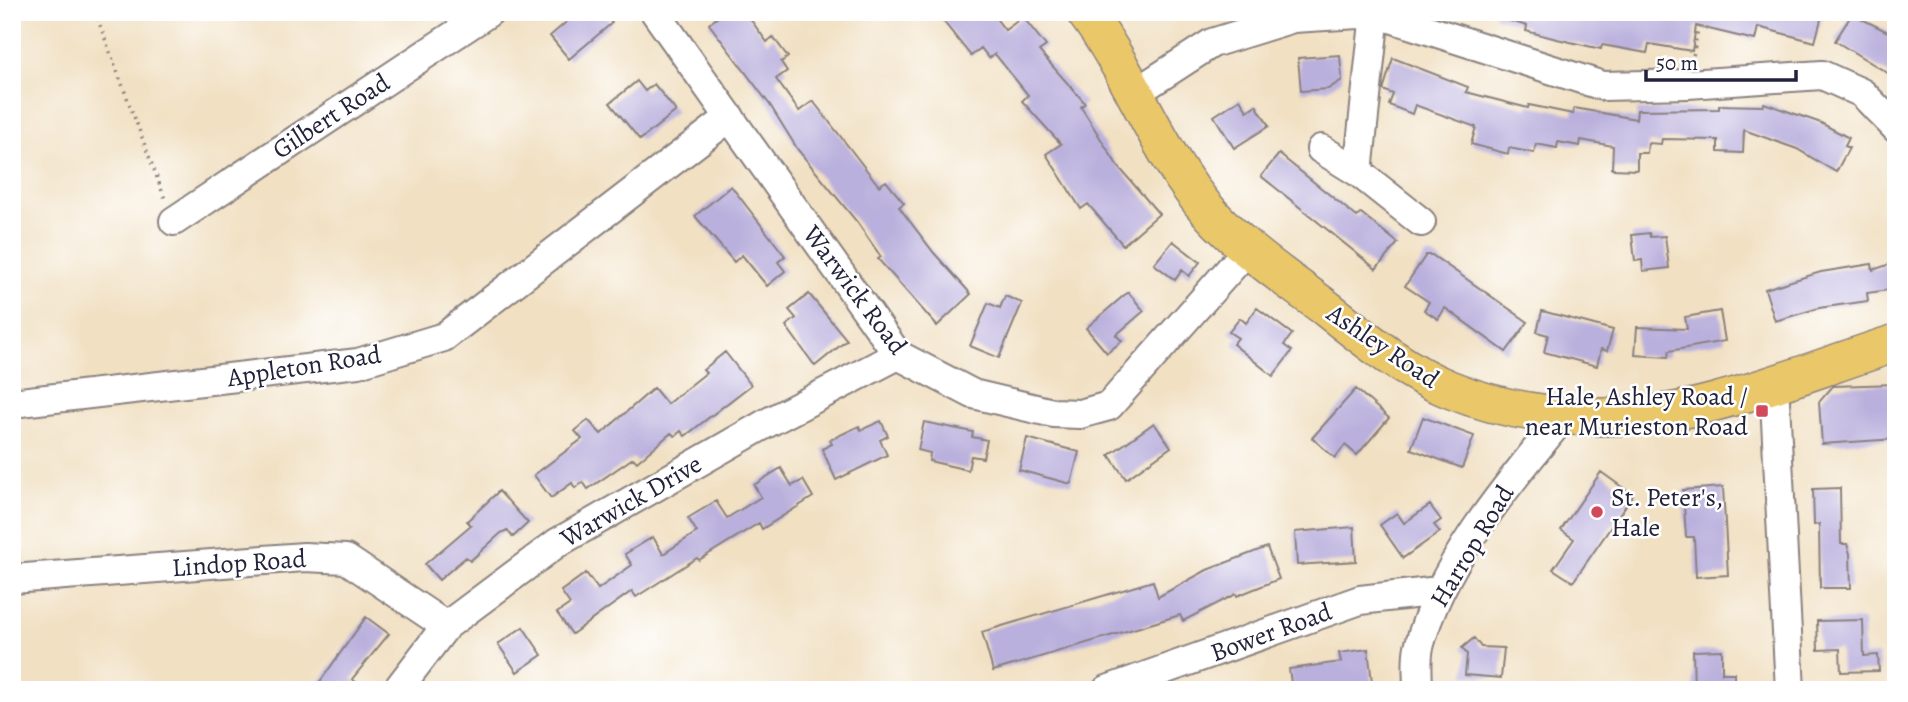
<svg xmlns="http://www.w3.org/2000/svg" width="1908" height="702" viewBox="0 0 1908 702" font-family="Alegreya,serif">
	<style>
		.building { fill: #bab0dd }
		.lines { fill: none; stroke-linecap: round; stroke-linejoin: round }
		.minor-casing { stroke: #8a817e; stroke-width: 32 }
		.major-casing { stroke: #8a817e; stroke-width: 40 }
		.path { stroke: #8a817e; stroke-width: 3.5; stroke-dasharray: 2 5; stroke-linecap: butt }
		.minor { stroke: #fff; stroke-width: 28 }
		.major { stroke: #eac769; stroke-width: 37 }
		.poi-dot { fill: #d1495b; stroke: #fff; stroke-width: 2.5 }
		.labels { text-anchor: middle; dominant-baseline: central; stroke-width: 5; stroke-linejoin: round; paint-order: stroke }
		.street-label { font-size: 26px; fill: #22223b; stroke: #fff }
		.poi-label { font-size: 26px; fill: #22223b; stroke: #fff; text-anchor: end }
	</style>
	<rect width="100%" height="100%" fill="#fff"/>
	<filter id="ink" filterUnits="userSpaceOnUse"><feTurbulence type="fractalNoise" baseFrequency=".0143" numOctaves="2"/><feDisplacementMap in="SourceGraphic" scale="14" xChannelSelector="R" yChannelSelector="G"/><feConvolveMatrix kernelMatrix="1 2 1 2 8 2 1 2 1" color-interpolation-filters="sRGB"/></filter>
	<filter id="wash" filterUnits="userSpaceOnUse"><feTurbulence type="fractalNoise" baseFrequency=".00686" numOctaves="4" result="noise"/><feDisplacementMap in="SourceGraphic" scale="28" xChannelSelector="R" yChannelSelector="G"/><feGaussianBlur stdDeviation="1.57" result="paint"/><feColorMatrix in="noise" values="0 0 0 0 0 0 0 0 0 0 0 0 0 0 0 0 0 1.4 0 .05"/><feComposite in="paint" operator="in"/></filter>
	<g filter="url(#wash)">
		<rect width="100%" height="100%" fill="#f1e0c2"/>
		<g id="blocks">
			<!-- building -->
			<path class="building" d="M578 12H602L612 23 569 59 550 36Z
				M724 12H745L767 42 773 37 788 57 781 62 787 71 776 79 799 111 813 101 879 186 886 181 904 203 899 207 934 253 971 294 937 326 878 259 881 257 857 222 798 150 770 105 709 24Z
				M936 12H991L1005 30 1023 17 1046 46 1039 51 1085 103 1081 107 1117 165 1159 214 1123 245 1088 204 1081 209 1046 154 1061 144 1022 101 1028 95 995 54 989 58 981 48 971 56Z
				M1495 12H1823L1815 42 1758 27 1755 40 1696 26 1692 51 1649 44 1647 53 1602 45 1601 49 1557 39 1526 31 1527 26 1494 16Z
				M1852 14 1896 36V78L1835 41Z
				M1340 55 1342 80 1328 89 1301 91 1298 58Z
				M1393 58 1468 87 1466 92 1528 108 1529 105 1573 114 1574 108 1636 119 1637 110 1719 109V105L1763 106 1764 103 1821 123 1849 138 1845 146 1849 148 1836 172 1797 149 1744 130 1743 153 1718 152V140L1662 139 1661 144 1648 143 1647 153H1637V170L1612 169 1613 146 1581 140 1580 146 1558 142 1557 148 1536 144 1534 153 1509 148 1508 154 1471 144 1476 127 1415 105 1412 114 1389 105 1393 94 1383 90Z
				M637 81 645 91 654 84 676 111 640 140 610 103Z
				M1240 99 1247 111 1256 105 1269 126 1234 148 1214 116Z
				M1279 154 1357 217 1361 213 1398 243 1376 269 1261 176Z
				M731 186 785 256 778 262 785 271 767 286 742 255 734 262 695 216Z
				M1649 233 1650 237 1665 236 1669 268 1643 271 1642 260 1635 261 1632 235Z
				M1173 241 1200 262 1189 276 1182 270 1175 280 1154 264Z
				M1426 255H1432L1528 322 1506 352 1445 308 1438 319 1424 310 1429 302 1405 286Z
				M1896 262V289L1867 293 1868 301 1819 308 1775 321 1765 289 1821 272 1872 264 1873 270Z
				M1128 292 1144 311 1116 335 1122 341 1107 353 1086 328Z
				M809 294 847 340 815 366 786 326 796 318 789 310Z
				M1005 296 1022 303 999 358 970 346 988 303 1000 308Z
				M1257 308 1292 334 1284 345 1292 351 1273 376 1233 344 1238 338 1229 332 1240 318 1246 323Z
				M1542 311 1613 330 1607 351 1601 349 1597 366 1544 352 1548 335 1537 332Z
				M1720 311 1725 341 1669 351 1668 357 1635 355 1637 327 1687 329 1685 317Z
				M725 352 751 385 685 436 681 431 675 436 671 433 637 462 633 458 588 489 583 482 575 488 572 483 551 498 534 475 582 439 575 431 588 420 601 434 654 388 667 404 706 373 703 370Z
				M1896 384V439L1822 444 1819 402 1833 386Z
				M1356 389 1389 418 1357 455 1345 445 1335 458 1312 438Z
				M1423 417 1474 436 1462 468 1411 449Z
				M881 421 888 436 880 440 887 455 836 480 822 449 832 444 830 440 859 426 861 430Z
				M924 422 973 432 972 437 987 440 983 458 971 456 968 470 929 461 930 453 918 450Z
				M1154 423 1171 447 1126 479 1109 455Z
				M1027 438 1079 452 1071 484 1019 470Z
				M781 468 792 486 803 480 813 497 762 529 759 523 699 560 697 558 636 597 632 591 572 634 557 613 570 604 561 591 586 573 598 589 632 565 625 554 653 537 663 554 697 532 688 518 716 501 727 518 761 497 754 485Z
				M1601 472 1633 495 1573 582 1553 569 1574 539 1561 530Z
				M1723 487 1728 575 1696 577 1694 537H1686L1683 490Z
				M1840 488 1841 544H1847L1850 554 1851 588H1820L1819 524 1814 525 1813 489Z
				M499 491 528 523 513 537 507 530 501 533 470 561 466 557 439 580 425 564 471 525 467 521Z
				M1430 505 1441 520 1434 525 1440 532 1403 558 1380 525 1397 513 1404 523Z
				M1354 527 1356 561 1297 565 1295 532Z
				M1267 547 1279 579 1237 596 1236 594 1183 621 1180 615 993 671 982 632 1153 581 1158 597 1207 570Z
				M366 617 389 634 352 679 366 690H314Z
				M1863 620 1864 656 1878 655 1879 671 1841 672 1840 649 1818 650 1817 621Z
				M523 627 542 655 517 672 498 644Z
				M1474 638 1481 647 1504 648 1501 678 1465 675 1467 654 1462 648Z
				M1368 649 1373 690H1292L1289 669 1341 662 1339 653Z
				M1722 650V673H1734V690H1694L1693 651Z"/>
		</g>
	</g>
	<g filter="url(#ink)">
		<use href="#blocks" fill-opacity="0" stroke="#8a817e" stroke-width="2"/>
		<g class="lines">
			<!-- minor casing -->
			<g class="minor-casing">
				<path id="minor" d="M655 12 898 355 973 394 1053 413 1080 414 1109 406 1248 249
					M1135 93 1212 43 1293 18 1375 13 1603 86 1688 84 1822 75 1862 93 1896 128
					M1321 149 1358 172 1421 222
					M1358 172 1375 13
					M174 221 489 12
					M1774 382 1790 690
					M12 403 358 363 444 337 730 117
					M12 579 304 557 346 559 446 626
					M397 690 446 626 557 543 767 423 898 355
					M1107 690 1360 600 1439 591
					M1418 690C1418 676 1416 660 1419 647 1441 562 1508 484 1563 417"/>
			</g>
			<!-- major casing -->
			<g class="major-casing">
				<path id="major" d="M1085 12C1133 75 1158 155 1211 214 1244 250 1287 279 1326 308 1364 338 1404 371 1449 389 1529 422 1632 425 1715 402 1776 386 1836 362 1896 343"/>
			</g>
			<!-- path -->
			<path class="path" d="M95 12 165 199
				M1692 62 1701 12"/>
			<!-- minor -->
			<use href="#minor" class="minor"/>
			<!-- major -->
			<use href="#major" class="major"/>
		</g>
	</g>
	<!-- markers -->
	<g class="poi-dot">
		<rect x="1755" y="404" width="14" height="14" rx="3.5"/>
		<circle cx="1597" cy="512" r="7"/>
	</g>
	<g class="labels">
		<!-- street labels -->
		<g class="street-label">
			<text transform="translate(331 116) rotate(-33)">Gilbert Road</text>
			<text transform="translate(855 290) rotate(53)">Warwick Road</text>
			<text transform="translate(1383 346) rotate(34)">Ashley Road</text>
			<text transform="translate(304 366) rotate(-9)">Appleton Road</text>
			<text transform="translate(631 501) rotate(-30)">Warwick Drive</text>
			<text transform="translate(1472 546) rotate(-59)">Harrop Road</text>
			<text transform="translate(239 563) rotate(-4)">Lindop Road</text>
			<text transform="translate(1271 632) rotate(-20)">Bower Road</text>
		</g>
		<!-- poi labels -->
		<g class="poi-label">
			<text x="1748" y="396">Hale, Ashley Road /<tspan x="1748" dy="30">near Murieston Road</tspan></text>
			<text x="1611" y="497" text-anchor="start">St. Peter's,<tspan x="1611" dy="30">Hale</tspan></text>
		</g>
	</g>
	<!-- margin -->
	<rect width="1908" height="702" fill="none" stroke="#fff" stroke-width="42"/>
	<!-- scale -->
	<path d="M1646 70v10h150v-10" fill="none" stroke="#22223b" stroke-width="3.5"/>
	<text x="1656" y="70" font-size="21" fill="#22223b" stroke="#ffffff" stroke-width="5" paint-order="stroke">50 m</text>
</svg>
